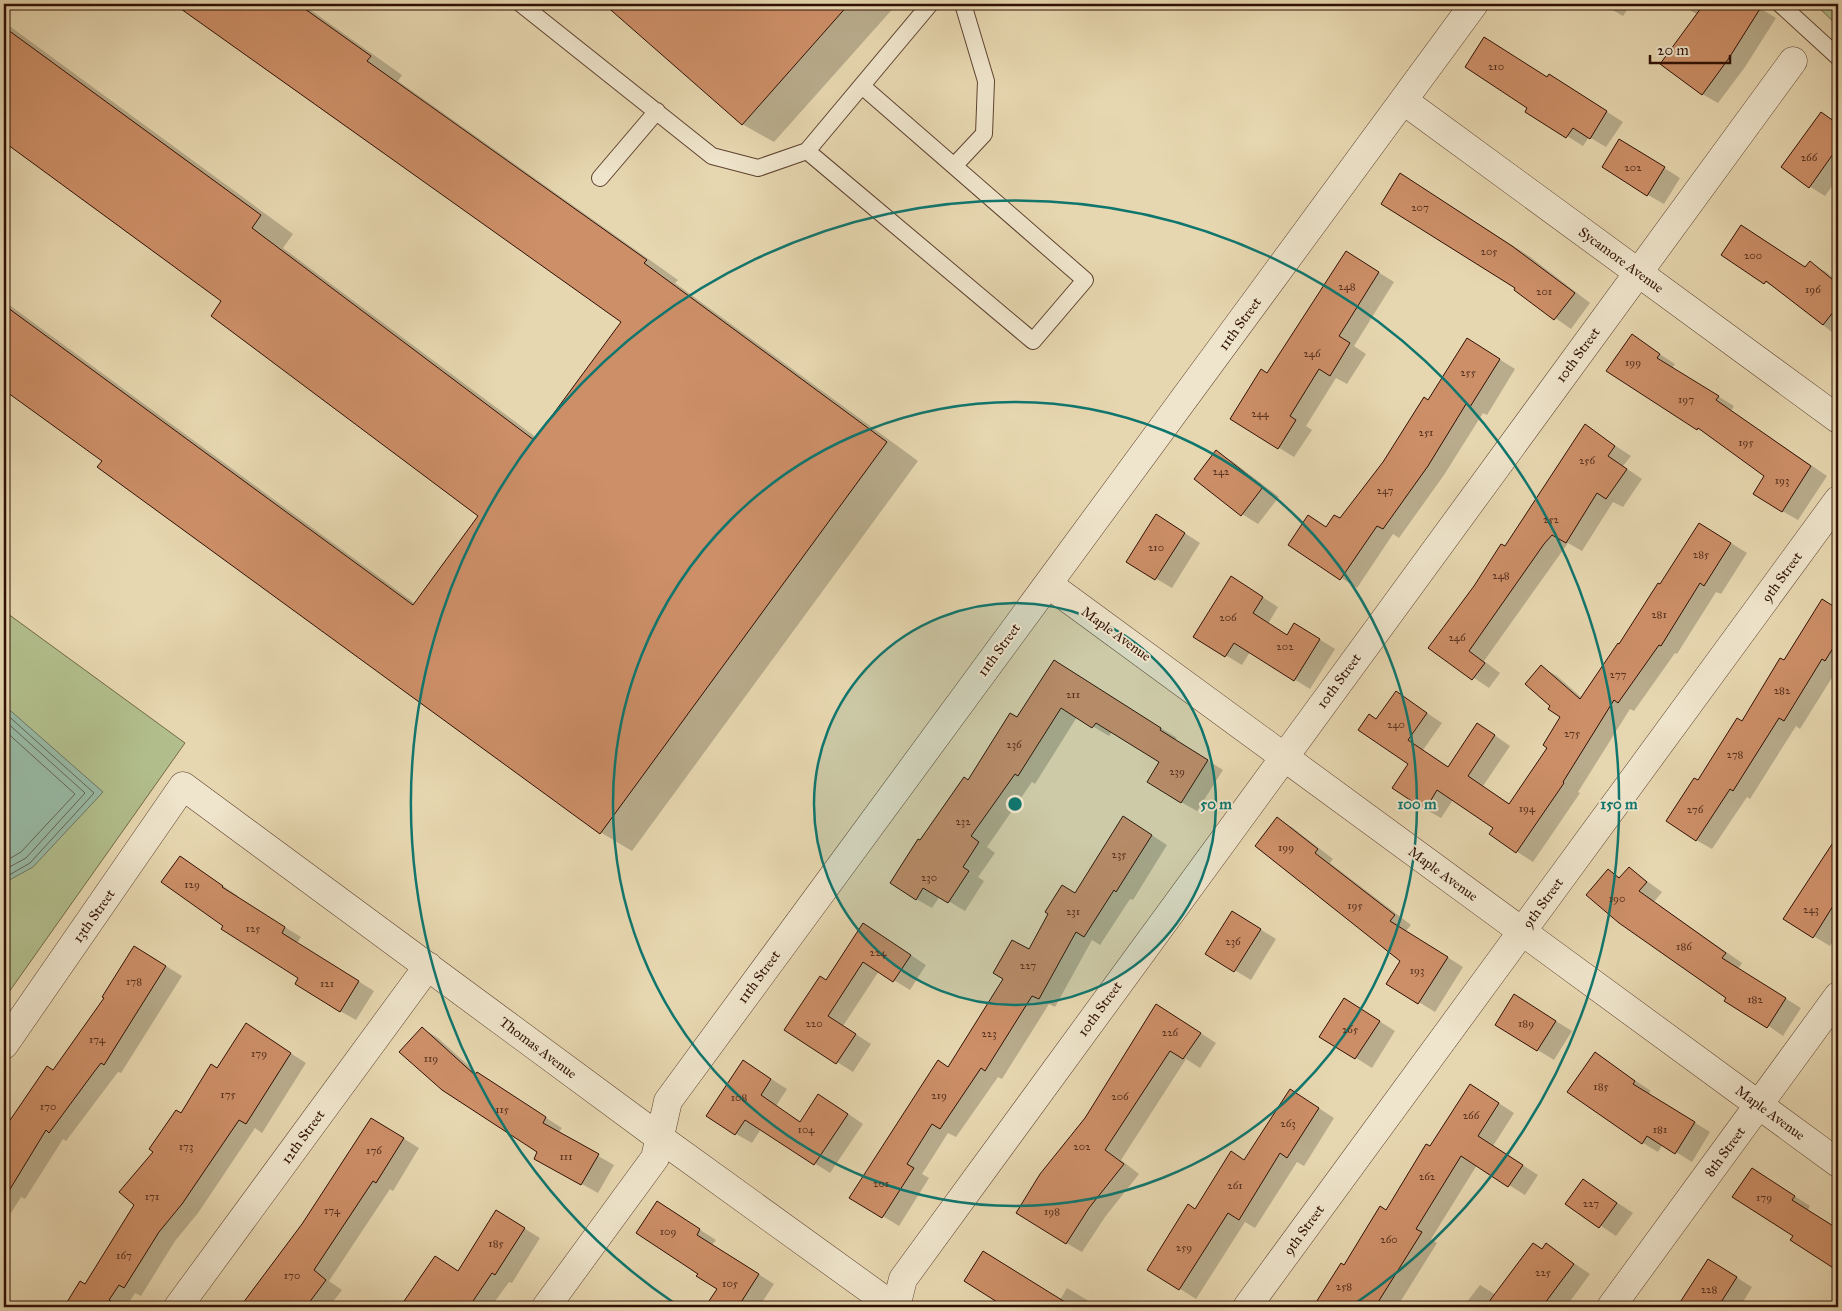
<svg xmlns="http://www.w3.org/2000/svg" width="1842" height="1311" viewBox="0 0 1842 1311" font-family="'IM FELL Great Primer',serif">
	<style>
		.green { fill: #b2bf8d; stroke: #716848 }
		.water { fill: #98baa6; stroke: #6e7665 }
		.shadow { fill: #0003 }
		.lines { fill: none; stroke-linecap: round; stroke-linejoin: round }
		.shore { stroke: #646555; stroke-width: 1 }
		.building { fill: #cd8f68; stroke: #301004 }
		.lane-casing { stroke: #5e422f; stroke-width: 18 }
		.street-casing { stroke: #5e422f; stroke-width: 29 }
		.lane { stroke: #efe5cc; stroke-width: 16 }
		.street { stroke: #efe5cc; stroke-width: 28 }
		.ring { fill: none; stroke: #0f766e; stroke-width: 2.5 }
		.labels { text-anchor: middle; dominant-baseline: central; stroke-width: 4; stroke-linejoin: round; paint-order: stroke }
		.number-label { font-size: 11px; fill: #57301d }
		.street-label { font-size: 14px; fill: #301004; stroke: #efe5cc }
		.centre { fill: #0f766e; stroke: #efe5cc; stroke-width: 2.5 }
		.ring-label { font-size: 15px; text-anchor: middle; font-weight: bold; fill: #0f766e; stroke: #efe5cc; stroke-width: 4; stroke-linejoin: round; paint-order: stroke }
	</style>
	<rect width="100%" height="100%" fill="#e7d7b0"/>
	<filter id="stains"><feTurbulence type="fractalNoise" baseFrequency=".004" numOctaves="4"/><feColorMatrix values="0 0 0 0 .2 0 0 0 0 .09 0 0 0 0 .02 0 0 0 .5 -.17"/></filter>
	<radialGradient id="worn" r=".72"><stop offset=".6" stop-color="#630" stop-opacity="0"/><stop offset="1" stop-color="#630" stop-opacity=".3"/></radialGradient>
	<!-- green -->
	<path class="green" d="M1815 4H1838V26Z
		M4 611 185 743 4 999Z"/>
	<!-- water -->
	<path class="water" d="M4 705 103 792 33 867 4 883Z"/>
	<!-- shadow -->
	<path class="shadow" d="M178 4H302L402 75 398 81 678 280 675 283 918 461 632 851 600 832 104 460 4 389V301L416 604 480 516 223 301 4 139V22L293 234 283 248 537 438 623 321Z
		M606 4H897L774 142 742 124Z
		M1602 4H1631L1623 16Z
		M1694 4H1753L1776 18 1745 67 1718 103 1702 94 1698 15 1690 10Z
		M1548 78 1565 85 1623 122 1606 147 1589 137 1583 146 1527 111Z
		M1822 114 1838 124V178L1825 196 1809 186Z
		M1636 150 1680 178 1664 204 1648 195Z
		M1416 184 1529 256 1590 303 1571 329 1515 290 1517 288Z
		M1723 255 1806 268 1810 263 1826 272 1838 282V337L1781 292Z
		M1362 262 1394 282 1354 346 1366 354 1347 384 1336 378 1306 426 1312 430 1294 457 1232 419Z
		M1632 336 1675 364 1672 368 1734 406 1731 411 1827 476 1798 520 1782 511 1766 476 1715 439 1608 371Z
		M1483 349 1515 369 1487 415 1483 413 1444 475 1399 538 1393 534 1357 588 1290 545 1341 520 1429 401Z
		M1585 426 1631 456 1623 466 1642 479 1623 507 1613 502 1582 551 1568 543 1484 661 1500 673 1489 688 1430 648 1505 548Z
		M1216 452 1232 461 1279 497 1258 524 1242 514Z
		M1172 525 1200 543 1172 588 1128 562Z
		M1715 533 1747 553 1721 594 1716 592 1677 654 1675 653 1634 711 1630 709 1578 792 1580 793 1533 862 1490 834 1495 827 1453 800 1441 818 1425 809 1410 764 1377 720 1397 693 1442 723 1423 750 1449 767 1493 734 1510 746 1483 786 1510 804 1549 748 1562 717 1552 705 1541 667 1557 676 1582 698 1661 586Z
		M1247 587 1278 607 1268 624 1288 636 1311 634 1335 649 1310 689 1250 652 1242 665 1195 637Z
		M1823 600 1838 609V668L1800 729 1796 726 1750 799 1747 797 1712 849 1696 840 1698 782 1784 662Z
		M1070 671 1177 738 1175 740 1223 770 1197 811 1181 802 1161 762 1112 732 1109 736 1077 717 1035 784 1032 782 987 847 995 853 978 877 984 881 965 911 940 896 932 908 916 899 920 842 1018 718Z
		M1277 818 1293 828 1333 859 1330 863 1411 925 1406 931 1463 967 1435 1012 1388 983 1402 960Z
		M1139 827 1167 845 1133 900 1130 899 1100 945 1092 940 1055 1007 1049 1004 1002 1079 998 1077 956 1137 948 1133 922 1174 929 1178 899 1226 851 1197 949 1068 1029 950 1076 894Z
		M1838 837V933L1830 946 1785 919Z
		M180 857 238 896 237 898 301 937 297 943 374 991 356 1020 340 1011 300 977 225 926Z
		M1629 868 1662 892 1654 902 1742 963 1738 969 1801 1008 1783 1036 1727 997 1608 871 1621 878Z
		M1248 922 1276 939 1251 980 1206 953Z
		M879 934 926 965 910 990 879 971 843 1026 871 1044 853 1072 786 1030 826 981Z
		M150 956 182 976 121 1073 118 1072 66 1141 63 1139 25 1199 21 1197 4 1224V1132L47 1068 53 1071Z
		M1530 1005 1572 1031 1554 1060 1496 1024Z
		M1360 1009 1395 1031 1372 1068 1321 1036Z
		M1173 1015 1216 1043 1200 1068 1186 1059 1121 1160 1139 1174 1105 1217 1082 1252 1066 1243 1041 1174Z
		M246 1025 306 1063 262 1133 255 1128 198 1213 175 1241 141 1296 135 1293 126 1307H65L80 1283 85 1286 136 1204 155 1152 217 1069Z
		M422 1028 438 1038 479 1075 562 1128 558 1133 614 1165 598 1193 535 1158 539 1152Z
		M1595 1054 1651 1091 1648 1094 1710 1132 1692 1162 1663 1144 1658 1152 1643 1143Z
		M743 1061 787 1089 776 1106 801 1122 835 1105 863 1124 830 1173 761 1129 752 1143 736 1134Z
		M1486 1095 1514 1113 1493 1146 1538 1175 1525 1195 1477 1165 1431 1239 1437 1243 1397 1307H1314L1341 1264 1344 1266 1386 1211 1430 1148Z
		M1306 1100 1334 1118 1304 1166 1297 1162 1255 1228 1245 1222 1196 1299 1149 1269 1196 1210Z
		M388 1129 419 1148 393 1191 390 1189 329 1281 342 1290 329 1307H320L310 1301 307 1307H240L303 1224Z
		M1752 1169 1810 1206 1808 1210 1838 1229V1270L1792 1240 1795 1236Z
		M1583 1180 1633 1213 1616 1236 1567 1203Z
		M658 1203 716 1240 712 1245 774 1284 759 1307H722L711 1300 718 1289 699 1273Z
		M512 1221 540 1238 512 1283 509 1282 491 1307H403L435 1257 459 1272Z
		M1547 1245 1590 1274 1566 1307H1463L1480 1285 1496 1295Z
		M1708 1260 1752 1287 1740 1307H1679Z
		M965 1281 1060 1300 1067 1288 1099 1307H1008Z
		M792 1302 801 1307H788Z"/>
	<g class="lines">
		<!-- shore -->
		<path class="shore" d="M4 712 94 793 30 863 4 878
			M4 720 85 793 26 858 4 870
			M4 730 75 794 21 852 4 862"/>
	</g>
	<!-- building -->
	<path class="building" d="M174 4H298L371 56 367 61 647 260 644 263 887 442 600 834 97 467 102 461 4 390V305L413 605 478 516 211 316 221 301 4 142V27L261 215 252 228 534 440 621 322Z
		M604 4H849L742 125Z
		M1704 4H1763L1729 58 1702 95 1660 64Z
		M1484 37 1547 77 1549 74 1607 111 1590 139 1573 128 1566 138 1525 112 1527 108 1465 67Z
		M1821 112 1838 124V147L1809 188 1781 167Z
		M1619 139 1665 167 1647 196 1602 167Z
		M1400 173 1512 246 1575 293 1554 320 1514 290 1515 288 1381 204Z
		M1741 225 1805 267 1810 261 1838 284V306L1823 325 1766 281 1764 284 1721 255Z
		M1346 251 1379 272 1339 336 1350 343 1330 376 1319 369 1290 416 1296 420 1278 449 1230 419 1261 369 1267 373Z
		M1632 334 1660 354 1657 358 1719 396 1716 400 1811 466 1782 512 1753 494 1764 476 1698 428 1697 430 1606 371Z
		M1467 338 1500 359 1470 407 1466 404 1428 466 1383 529 1377 526 1340 580 1288 545 1308 515 1326 527 1334 515 1340 518 1383 462 1424 397 1428 400Z
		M1585 424 1615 446 1608 456 1627 469 1606 499 1597 493 1566 543 1552 535 1544 544 1469 651 1485 663 1472 680 1428 648 1474 586 1501 544 1505 546Z
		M1216 450 1263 487 1241 516 1194 479Z
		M1156 514 1185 533 1155 580 1126 562Z
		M1699 523 1731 543 1704 586 1700 583 1661 646 1659 645 1618 703 1614 700 1563 782 1564 783 1516 853 1489 834 1493 828 1437 790 1425 810 1392 788 1408 764 1358 730 1369 714 1376 719 1396 691 1427 713 1408 740 1448 767 1477 723 1495 735 1468 776 1509 804 1547 748 1543 745 1560 717 1548 709 1550 706 1525 684 1541 665 1580 699 1618 643 1619 644 1658 583 1660 584Z
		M1231 576 1263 597 1253 613 1287 635 1294 623 1320 639 1294 681 1234 643 1225 657 1193 637Z
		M1822 599 1838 609V640L1825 661 1822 659 1784 721 1779 718 1733 791 1730 789 1696 841 1666 821 1694 778 1698 780 1737 718 1742 721 1780 658 1784 660Z
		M1054 660 1161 728 1160 730 1208 760 1181 803 1147 782 1159 762 1096 723 1092 728 1061 708 1018 776 1015 774 971 836 979 842 963 867 969 871 948 903 923 888 916 900 890 883 918 839 920 840 964 777 968 780 1010 713 1017 717Z
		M1123 816 1152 835 1116 892 1114 890 1084 937 1076 932 1039 999 1032 996 985 1071 981 1068 940 1129 932 1124 907 1164 914 1168 882 1218 849 1198 938 1060 948 1067 1003 979 993 973 1012 940 1029 949 1048 914 1045 912 1062 885 1075 893Z
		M1277 817 1318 849 1315 853 1395 915 1390 921 1448 957 1418 1004 1386 984 1400 961 1255 846Z
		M1838 835V898L1813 938 1783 919Z
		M180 856 223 886 222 887 285 927 282 933 359 981 340 1012 295 984 298 978 221 929 223 926 161 882Z
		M1629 867 1647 882 1639 891 1726 953 1722 958 1786 998 1767 1028 1724 1001 1726 998 1619 923 1586 895 1608 869 1619 878Z
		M1232 911 1261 929 1234 972 1205 954Z
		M863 923 911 955 893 982 863 962 828 1016 856 1034 836 1064 784 1030 820 976 826 980Z
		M134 946 166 966 104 1065 101 1063 94 1072 49 1133 46 1130 4 1199V1129L47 1066 53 1070 104 998 102 997Z
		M1514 994 1556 1021 1537 1051 1495 1025Z
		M1344 998 1380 1021 1355 1059 1319 1037Z
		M1156 1004 1201 1033 1183 1059 1170 1051 1105 1150 1124 1164 1089 1208 1066 1244 1016 1213 1040 1174 1085 1118Z
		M246 1023 291 1053 246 1124 239 1120 182 1204 159 1232 124 1288 119 1285 109 1300 122 1307H64L80 1281 85 1284 134 1205 119 1192 153 1152 149 1149 176 1110 181 1113 211 1064 217 1068Z
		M422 1027 475 1075 477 1072 546 1117 543 1123 599 1154 581 1185 534 1159 537 1152 442 1090 399 1052Z
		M1595 1052 1635 1081 1633 1084 1695 1122 1675 1154 1647 1136 1642 1144 1567 1092Z
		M743 1060 771 1079 761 1095 800 1122 818 1094 848 1114 814 1165 745 1120 735 1135 706 1116Z
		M1470 1084 1499 1103 1478 1136 1523 1165 1508 1187 1461 1156 1416 1229 1422 1232 1375 1307H1313L1341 1263 1344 1265 1380 1206 1386 1210 1426 1144 1430 1146Z
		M1290 1089 1319 1108 1287 1158 1280 1153 1239 1220 1228 1213 1179 1290 1147 1270 1188 1204 1195 1209 1231 1151 1244 1160Z
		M371 1118 404 1138 376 1183 373 1181 314 1270 326 1280 306 1307H240L302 1224Z
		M1752 1168 1795 1196 1792 1200 1838 1229V1271L1790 1240 1793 1236 1732 1197Z
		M1583 1179 1617 1203 1599 1228 1565 1204Z
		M657 1201 700 1229 697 1235 759 1274 738 1307H705L717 1289 696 1276 698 1274 636 1233Z
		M496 1210 525 1228 495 1275 492 1273 469 1307H400L435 1256 458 1271Z
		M1533 1243 1542 1249 1546 1243 1574 1264 1542 1307H1485Z
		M983 1251 1073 1307H1005L964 1281Z
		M1708 1259 1737 1277 1718 1307H1677Z"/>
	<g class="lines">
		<!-- lane casing -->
		<g class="lane-casing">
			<path id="lane" d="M521 4 712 156 758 168 807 151 930 4
				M1780 4 1838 57
				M807 151 1033 341 1085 280 862 86
				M954 166 984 134 986 81 963 4
				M600 178 657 111"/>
		</g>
		<!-- street casing -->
		<g class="street-casing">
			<path id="street" d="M1404 101 1838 419
				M1048 584 1838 1163
				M4 1045 183 786 660 1138 894 1307
				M178 1307 428 966
				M546 1307 655 1158 668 1101 1474 4
				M896 1307 903 1279 1793 61
				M1247 1307 1838 500
				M1611 1307 1838 996"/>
		</g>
		<!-- lane -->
		<use href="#lane" class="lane"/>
		<!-- street -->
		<use href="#street" class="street"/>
	</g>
	<!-- distance rings -->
	<circle cx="1015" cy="804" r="201" fill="#0f766e" fill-opacity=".12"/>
	<g class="ring">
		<circle cx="1015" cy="804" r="201"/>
		<circle cx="1015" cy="804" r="402"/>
		<path d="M677 1305A604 604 0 1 1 1353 1305"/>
	</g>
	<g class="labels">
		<!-- number labels -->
		<g class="number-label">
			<text x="1496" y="66">210</text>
			<text x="1809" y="157">266</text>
			<text x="1633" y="167">202</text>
			<text x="1420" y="207">207</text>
			<text x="1489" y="251">205</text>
			<text x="1753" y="255">200</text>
			<text x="1347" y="286">248</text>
			<text x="1813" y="289">196</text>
			<text x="1544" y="291">201</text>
			<text x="1312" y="353">246</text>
			<text x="1633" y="362">199</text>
			<text x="1468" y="372">255</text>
			<text x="1686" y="399">197</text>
			<text x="1260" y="413">244</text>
			<text x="1426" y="432">251</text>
			<text x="1746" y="442">195</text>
			<text x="1587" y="460">256</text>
			<text x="1221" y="471">242</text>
			<text x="1782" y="480">193</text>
			<text x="1385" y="490">247</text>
			<text x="1551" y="519">252</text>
			<text x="1156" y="547">210</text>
			<text x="1701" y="554">285</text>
			<text x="1501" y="575">248</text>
			<text x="1659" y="614">281</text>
			<text x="1228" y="617">206</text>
			<text x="1457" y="637">246</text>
			<text x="1285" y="646">202</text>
			<text x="1618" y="674">277</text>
			<text x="1782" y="690">282</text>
			<text x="1073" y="694">211</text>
			<text x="1396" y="724">240</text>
			<text x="1572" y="733">275</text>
			<text x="1014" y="744">236</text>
			<text x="1735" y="754">278</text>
			<text x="1177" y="771">239</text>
			<text x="1527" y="808">194</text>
			<text x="1695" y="809">276</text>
			<text x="963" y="821">232</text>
			<text x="1286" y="847">199</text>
			<text x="1119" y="854">235</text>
			<text x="929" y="877">230</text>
			<text x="192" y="884">129</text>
			<text x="1617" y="898">190</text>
			<text x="1355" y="905">195</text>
			<text x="1811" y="909">243</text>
			<text x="1073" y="911">231</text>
			<text x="253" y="928">125</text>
			<text x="1233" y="941">236</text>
			<text x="1684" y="946">186</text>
			<text x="878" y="952">224</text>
			<text x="1028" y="965">227</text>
			<text x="1417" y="970">193</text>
			<text x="134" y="981">178</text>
			<text x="327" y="983">121</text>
			<text x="1755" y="999">182</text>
			<text x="814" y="1023">220</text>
			<text x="1526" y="1023">189</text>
			<text x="1350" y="1029">265</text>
			<text x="1170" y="1032">226</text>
			<text x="989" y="1033">223</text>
			<text x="97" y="1039">174</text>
			<text x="259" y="1053">179</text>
			<text x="431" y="1058">119</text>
			<text x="1601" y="1086">185</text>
			<text x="228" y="1094">175</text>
			<text x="939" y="1095">219</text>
			<text x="1120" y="1096">206</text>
			<text x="739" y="1097">108</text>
			<text x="48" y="1106">170</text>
			<text x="502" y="1109">115</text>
			<text x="1471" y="1115">266</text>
			<text x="1288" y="1123">263</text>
			<text x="806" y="1129">104</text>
			<text x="1660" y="1129">181</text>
			<text x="186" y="1146">173</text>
			<text x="1082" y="1146">202</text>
			<text x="374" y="1150">176</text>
			<text x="566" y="1156">111</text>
			<text x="1427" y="1176">262</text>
			<text x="881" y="1183">201</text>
			<text x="1235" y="1185">261</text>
			<text x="152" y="1196">171</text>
			<text x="1764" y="1197">179</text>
			<text x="1591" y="1203">227</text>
			<text x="332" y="1210">174</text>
			<text x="1052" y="1211">198</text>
			<text x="668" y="1231">109</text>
			<text x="1389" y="1239">260</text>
			<text x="496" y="1243">185</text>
			<text x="1184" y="1247">259</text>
			<text x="124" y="1255">167</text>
			<text x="1543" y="1272">225</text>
			<text x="292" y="1275">170</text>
			<text x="730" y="1283">105</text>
			<text x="1344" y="1286">258</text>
			<text x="1709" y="1289">228</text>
		</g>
		<!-- street labels -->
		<g class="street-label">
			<text transform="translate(1621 260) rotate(36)">Sycamore Avenue</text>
			<text transform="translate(1240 324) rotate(-54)">11th Street</text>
			<text transform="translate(1578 355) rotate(-54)">10th Street</text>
			<text transform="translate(1782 577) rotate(-54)">9th Street</text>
			<text transform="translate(1116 634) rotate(36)">Maple Avenue</text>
			<text transform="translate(999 650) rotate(-54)">11th Street</text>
			<text transform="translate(1339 681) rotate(-54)">10th Street</text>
			<text transform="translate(1443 874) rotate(36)">Maple Avenue</text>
			<text transform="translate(1543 903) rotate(-54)">9th Street</text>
			<text transform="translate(94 916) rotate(-55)">13th Street</text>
			<text transform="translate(759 977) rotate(-54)">11th Street</text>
			<text transform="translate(1100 1009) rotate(-54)">10th Street</text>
			<text transform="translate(538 1048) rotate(37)">Thomas Avenue</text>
			<text transform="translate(1770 1113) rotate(36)">Maple Avenue</text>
			<text transform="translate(303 1137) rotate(-54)">12th Street</text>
			<text transform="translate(1725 1152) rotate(-54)">8th Street</text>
			<text transform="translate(1304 1230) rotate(-54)">9th Street</text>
		</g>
	</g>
	<circle cx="1015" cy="804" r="8" class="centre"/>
	<g class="ring-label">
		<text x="1216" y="809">50 m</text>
		<text x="1417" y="809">100 m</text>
		<text x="1619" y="809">150 m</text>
	</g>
	<!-- margin -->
	<rect width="1842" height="1311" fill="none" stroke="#e7d7b0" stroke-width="20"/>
	<rect x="5" y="5" width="1832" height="1301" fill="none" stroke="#301004" stroke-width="2.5"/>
	<rect x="10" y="10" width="1822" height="1291" fill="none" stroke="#301004"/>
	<!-- scale -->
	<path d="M1650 55v8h80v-8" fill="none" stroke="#301004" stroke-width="2.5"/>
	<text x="1657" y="55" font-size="15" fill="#301004" stroke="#efe5cc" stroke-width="4" paint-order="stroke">20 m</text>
	<rect width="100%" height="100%" filter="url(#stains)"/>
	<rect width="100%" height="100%" fill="url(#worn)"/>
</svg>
